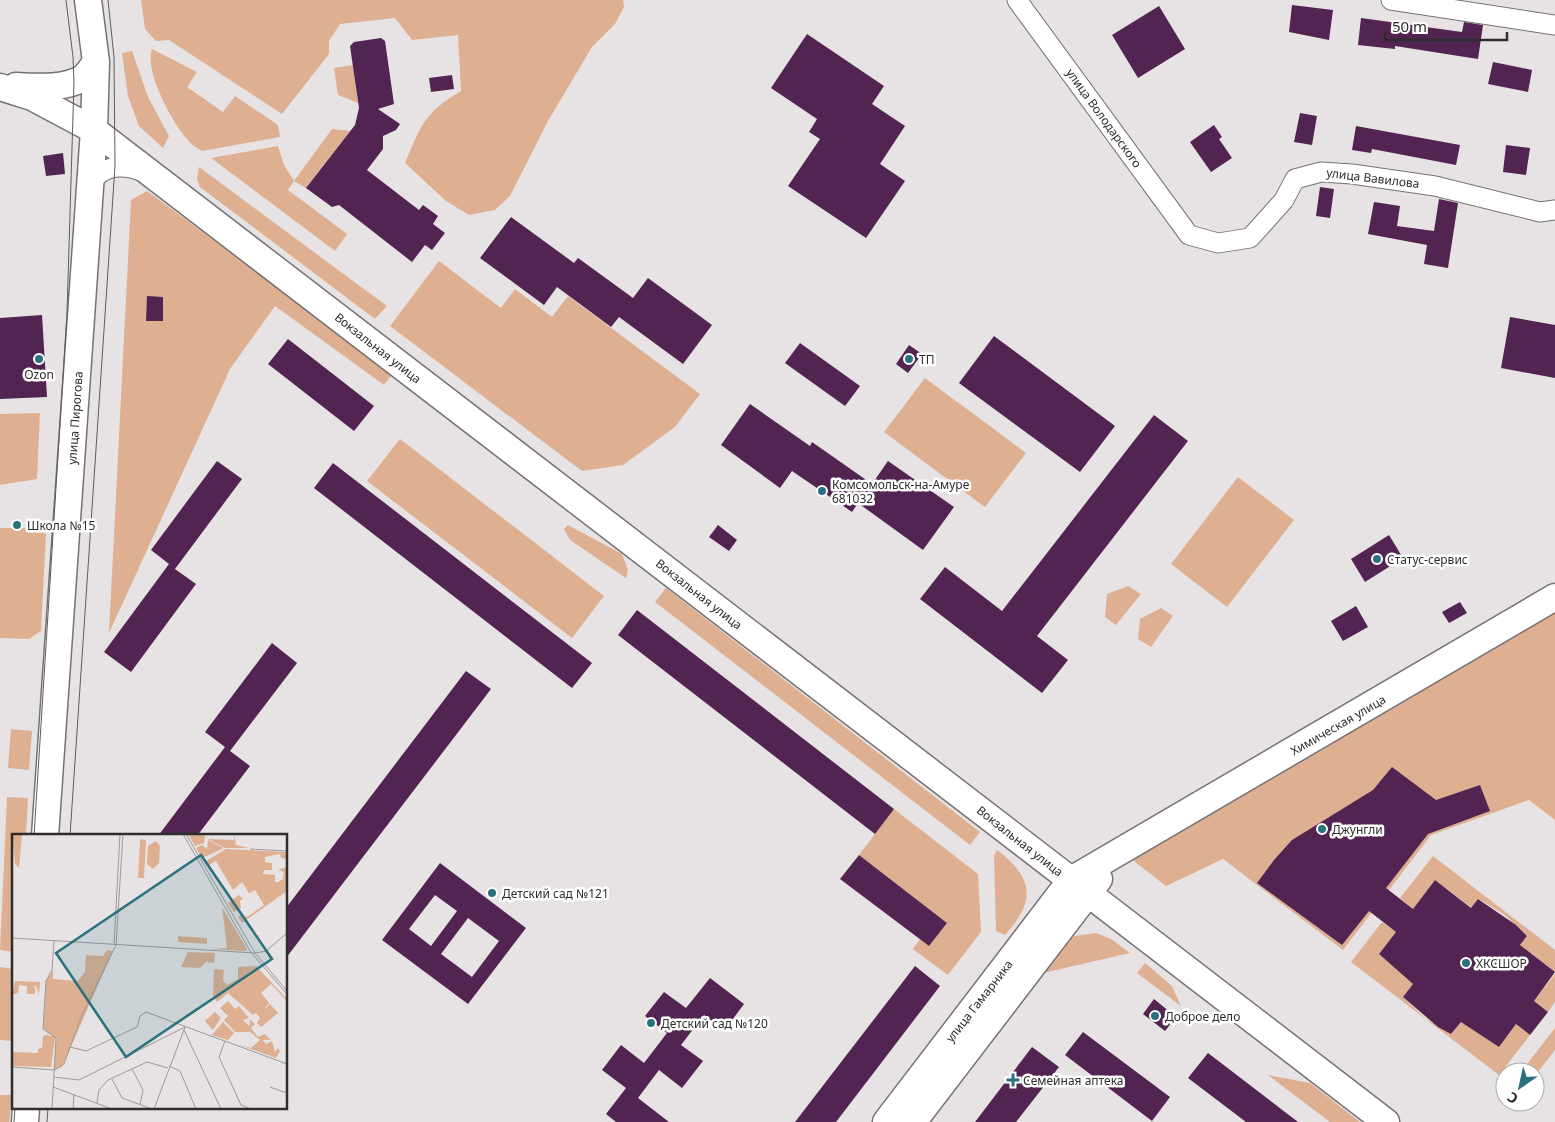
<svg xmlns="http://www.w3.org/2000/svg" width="1555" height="1122" viewBox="0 0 1555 1122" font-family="'Noto Sans',sans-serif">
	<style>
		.green { fill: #deb091 }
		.building { fill: #522451; fill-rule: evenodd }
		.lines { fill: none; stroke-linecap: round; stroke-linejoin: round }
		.street-casing { stroke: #767274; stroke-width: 21 }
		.secondary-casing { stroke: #767274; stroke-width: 29 }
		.street { stroke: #fff; stroke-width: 19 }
		.secondary { stroke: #fff; stroke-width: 26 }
		.tram { stroke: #5e5c5c; stroke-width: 1 }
		.poi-dot { fill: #2a717e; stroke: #fff; stroke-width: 2 }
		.labels { text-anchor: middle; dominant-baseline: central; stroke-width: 5; stroke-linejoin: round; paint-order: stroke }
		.street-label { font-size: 12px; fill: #2e2c2c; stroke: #fff }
		.poi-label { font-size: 12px; fill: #2e2c2c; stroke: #fff; text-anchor: start }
		.inset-road { fill: none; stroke: #9d9a9a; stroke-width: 1 }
		.view { fill: #2a717e; fill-opacity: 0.15; stroke: #2a717e; stroke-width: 2.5 }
		.inset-edge { fill: none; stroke: #2e2c2c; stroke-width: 2.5 }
	</style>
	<rect width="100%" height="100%" fill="#e7e3e4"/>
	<!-- green -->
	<path class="green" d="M141 0H623L624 7 615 24 592 47 548 121 510 196 495 210 469 215 446 201 405 163C421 125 424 113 461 91L458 35 412 40 395 18 340 24 329 41V54L282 114 169 40 156 41 145 29Z
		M152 49 197 72 187 87 223 112 235 96 278 125 280 137 202 151C197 148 190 144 187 139 172 122 144 71 152 49Z
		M132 51 148 97 169 136 163 148 139 126 128 96 122 53Z
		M353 65 358 103 338 95 334 68Z
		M332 129 350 131 308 185 309 190 294 181 288 190 347 234 335 251 211 158 278 146 284 165 294 181Z
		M199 167 387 306 375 319 200 187 197 179Z
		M147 191 394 372 384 385 275 306 230 369 109 633 131 200Z
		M439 261 501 308 515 289 552 317 568 296 700 394 675 427 623 465 582 471 390 326Z
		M925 378 1026 453 985 507 884 432Z
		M40 413 37 479 0 485V414Z
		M400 439 604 596 572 638 367 481Z
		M1238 477 1294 520 1227 607 1171 564Z
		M568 525 622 554 628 570 626 578 570 540 564 529Z
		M0 528H34L46 534 41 631 29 639 0 638Z
		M1128 586 1141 594 1116 625 1105 617 1107 594Z
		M666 588 980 832 970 845 655 602Z
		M1555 597V820L1529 800 1431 835 1343 950 1223 859 1166 886 1121 851Z
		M1161 608 1173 616 1151 647 1138 639 1140 619Z
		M11 729 32 731 29 770 8 768Z
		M7 797 28 798 26 836H14V952L0 950Z
		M894 809 978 874 981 932 948 975 913 949 920 939 929 946 947 923 859 855Z
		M997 850C1034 878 1036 901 1005 935L996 931 994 856Z
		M1433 856 1555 950V972L1520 945 1527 936 1505 915 1479 899 1472 908 1435 880 1413 909 1400 898Z
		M1382 922 1396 932 1379 954 1413 984 1403 997 1425 1018 1451 1034 1462 1021 1499 1047 1516 1024 1530 1035 1499 1075 1351 962Z
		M1096 933 1111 939 1130 953 1043 973 1051 959 1074 936Z
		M1145 963 1172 986 1181 1006 1137 973Z
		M0 967 14 969 12 1041 0 1040Z
		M1555 974V1002L1548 1012 1534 1001Z
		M1555 1028V1050L1535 1076V1072H1521Z
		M1268 1075 1310 1083 1360 1122H1330Z
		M0 1095H12L9 1122H0Z"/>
	<!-- building -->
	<path class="building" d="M1292 5 1333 10 1329 40 1289 32Z
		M1159 6 1185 49 1138 78 1112 35Z
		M1361 18 1462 32 1464 22 1483 25 1478 59 1395 46V49L1358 45Z
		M807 34 884 86 872 104 905 126 880 164 905 181 866 238 788 186 820 139 809 132 817 119 771 88Z
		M381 38 385 41 394 104 378 109 400 124 396 130 383 136V149L367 170 419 210 423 205 438 216 433 224 445 233 432 250 425 245 412 262 339 205 332 207 306 188 355 125 359 108 350 46 354 42Z
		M1493 62 1532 70 1528 92 1488 84Z
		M452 75 454 89 431 92 429 78Z
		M1300 113 1317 116 1312 145 1294 142Z
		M1214 125 1222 137 1219 139 1232 158 1211 172 1190 142Z
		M1356 126 1460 145 1456 165 1372 149 1371 153 1352 150Z
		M1506 145 1530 148 1526 175 1503 172Z
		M63 153 65 174 46 176 43 156Z
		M1320 187 1334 189 1330 218 1316 216Z
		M1439 199 1458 203 1448 268 1424 264 1427 245 1368 234 1374 202 1400 206 1397 226 1434 231Z
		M511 217 574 263 578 258 633 298 648 278 712 325 683 364 619 317 611 327 557 287 544 305 480 258Z
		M147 296 163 297V321H146Z
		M42 315 47 397 0 399V318Z
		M1510 317 1555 325V378L1501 368Z
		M994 336 1115 426 1080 472 959 383Z
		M288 339 374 406 354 431 268 364Z
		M800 343 860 386 845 406 785 363Z
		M909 345 922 354 908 373 896 364Z
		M750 404 810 446 812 442 872 484 888 461 954 507 923 550 858 503 852 512 792 471 780 488 721 445Z
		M1154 415 1188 441 1037 636 1068 660 1042 693 920 599 945 567 1002 611Z
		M217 461 242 479 175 569 196 584 131 672 104 652 169 564 151 550Z
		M333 463 592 663 572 688 314 488Z
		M718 525 737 540 729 551 709 537Z
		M1389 535 1403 558 1365 582 1351 559Z
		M1460 602 1467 613 1449 623 1442 612Z
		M1356 606 1368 627 1343 641 1331 621Z
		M637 610 894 809 875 834 618 635Z
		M272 643 297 663 230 751 250 766 197 836H158L225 747 205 732Z
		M466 671 491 689 286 958V908Z
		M1392 767 1436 800 1480 785 1490 811 1428 834 1386 888 1413 909 1435 880 1471 908 1478 899 1516 925 1527 936 1520 945 1555 972 1534 1001 1548 1012 1530 1035 1516 1024 1499 1047 1461 1022 1451 1034 1438 1027 1403 997 1413 984 1379 954 1396 932 1369 911 1342 945 1257 883 1274 860 1292 840 1373 790Z
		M859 855 947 923 929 946 840 879Z
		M440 863 526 928 468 1004 382 940ZM435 895 457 911 431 946 409 929ZM468 918 499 941 472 977 441 954Z
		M915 966 940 986 836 1122H795Z
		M710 978 744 1004 724 1031 704 1015 681 1045 703 1061 682 1088 659 1070 638 1098 669 1122H616L606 1114 626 1088 602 1070 621 1045 644 1063 667 1033 645 1016 664 992 686 1008Z
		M1154 999 1176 1017 1165 1031 1143 1014Z
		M1083 1032 1170 1097 1152 1121 1065 1055Z
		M1032 1047 1059 1067 1016 1122H975Z
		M1208 1053 1298 1122H1246L1188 1078Z"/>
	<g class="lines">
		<!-- street casing -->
		<g class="street-casing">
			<path id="street" d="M1017 0 1189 235 1218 243 1250 238 1284 200 1295 179 1321 172 1352 174 1435 186 1540 212 1555 210
				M1391 0 1555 25
				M90 183C105 164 123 164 144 172"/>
		</g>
		<!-- secondary casing -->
		<g class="secondary-casing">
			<path id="secondary" d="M16 86C37 87 65 89 83 78 88 74 92 67 96 62
				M0 87 32 97 94 130 1386 1122
				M45 836 94 130 96 62 88 0
				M25 1122 26 1108
				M886 1122 1071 880 1555 597
				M913 1122 1099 879"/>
		</g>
		<!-- street -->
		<use href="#street" class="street"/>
		<!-- secondary -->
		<use href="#secondary" class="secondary"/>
		<!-- tram -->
		<path class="tram" d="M34 836 67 313 74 82 73 57 66 0
			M70 836 115 166 114 57 108 0
			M14 1122 15 1108
			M47 1122 48 1108"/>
	</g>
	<!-- markers -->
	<g class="poi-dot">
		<circle cx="39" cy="359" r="5"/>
		<circle cx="909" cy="359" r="5"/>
		<circle cx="822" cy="491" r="5"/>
		<circle cx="17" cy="525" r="5"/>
		<circle cx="1377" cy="559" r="5"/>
		<circle cx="1322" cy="829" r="5"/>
		<circle cx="492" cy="893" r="5"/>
		<circle cx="1466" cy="963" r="5"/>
		<circle cx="1155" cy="1016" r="5"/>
		<circle cx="651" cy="1023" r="5"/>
		<path d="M1010.5 1072.5h5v5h5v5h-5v5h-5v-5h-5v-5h5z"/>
	</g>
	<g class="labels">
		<!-- street labels -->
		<g class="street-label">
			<text transform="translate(1104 118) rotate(54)">улица Володарского</text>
			<text transform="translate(1373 178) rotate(7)">улица Вавилова</text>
			<text transform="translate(378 348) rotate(38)">Вокзальная улица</text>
			<text transform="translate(75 418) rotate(-86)">улица Пирогова</text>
			<text transform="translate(699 594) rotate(38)">Вокзальная улица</text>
			<text transform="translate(1338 725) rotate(-30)">Химическая улица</text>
			<text transform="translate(1020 841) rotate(38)">Вокзальная улица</text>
			<text transform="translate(979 1001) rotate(-52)">улица Гамарника</text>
		</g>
		<!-- poi labels -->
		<g class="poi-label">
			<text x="919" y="359">ТП</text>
			<text x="39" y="374" text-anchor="middle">Ozon</text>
			<text x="832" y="484">Комсомольск-на-Амуре<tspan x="832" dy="14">681032</tspan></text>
			<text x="27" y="525">Школа №15</text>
			<text x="1387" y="559">Статус-сервис</text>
			<text x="1332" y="829">Джунгли</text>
			<text x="502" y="893">Детский сад №121</text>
			<text x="1476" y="963">ХКСШОР</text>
			<text x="1165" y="1016">Доброе дело</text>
			<text x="661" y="1023">Детский сад №120</text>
			<text x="1023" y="1080">Семейная аптека</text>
		</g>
	</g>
	<!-- overview -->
	<g transform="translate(12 834)">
		<rect width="275" height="275" fill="#e7e3e4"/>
		<path d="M0 0H10L7 34 3 30ZM176 0H189L193 2 192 9 183 12ZM222 0 224 11 237 14H213L196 5 222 6ZM128 5 134 6 132 44H126ZM196 6 212 14 190 24 184 14 190 11 195 15ZM144 7 148 12 147 29 141 35 135 30 136 12ZM214 15 275 18V25L269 24 268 20 253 23V28L260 29V36H252L251 40 263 41V48H266L271 45 272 38 266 36 274 33 275 57 230 89 226 83 229 80 235 83 252 71 243 56 237 59 230 48 221 56 204 27 197 31V36L194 27ZM227 61 231 65 228 67 229 74 222 78 216 69ZM210 73 235 115 234 117 199 115 215 114ZM166 102 195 104V110L166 108ZM95 116 101 117 50 233 42 236 44 204 31 195 34 147 41 136V145L66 147 73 138 74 121 91 122ZM176 118 203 119 202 129 194 128 188 134 169 133ZM244 132 275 165V167L259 150 249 159 257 169 252 176 258 170 266 179 249 193 245 189 248 184 244 179 241 181 216 159 205 168 201 162 202 135 212 136 211 146 215 151 226 145V133ZM3 147 28 148 27 161 24 152H20L23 153V160H15V152L7 151 6 159 0 161ZM216 167 223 175 227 172 237 184 231 186 237 192 238 185 243 190 239 194 246 203 253 200 259 206H251L254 210 260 207 263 218 266 214 268 217 264 224 225 210 239 214 248 206 238 198H223L212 186 216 182 208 174ZM203 178 209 184 201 196 193 187ZM211 188 222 199 216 206 200 201ZM35 201 43 203 39 233 0 232V214L1 218 26 219V215L30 214 31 202Z" fill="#deb091"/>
		<path class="inset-road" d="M171 0 238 117 275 160M174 0 243 119 275 157M238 15 275 17M0 104 243 119 255 117M102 111 108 0M253 118 275 99M172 196 209 275M213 207 207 223 229 271 239 275M58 213 74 217 125 193 128 182 134 178 275 230M157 232 168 237 184 275M0 233 42 236 52 230 70 181 104 111 111 0M120 235 131 256 128 270M42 243 67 246 173 193M100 245 110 264 140 275M41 253 100 275M258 253 275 259M85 269 87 256 96 246 135 228 156 234M40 275 44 204 31 195 34 147 40 136 42 107M61 275 62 260M142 275 173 193"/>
		<path class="view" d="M189 21 260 125 114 223 44 119Z"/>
		<rect width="275" height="275" class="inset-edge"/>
	</g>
	<!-- north arrow -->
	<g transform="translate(1520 1087) rotate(214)"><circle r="24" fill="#ffffff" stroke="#ababab"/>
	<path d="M0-4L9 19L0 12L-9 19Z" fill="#2a717e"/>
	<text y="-8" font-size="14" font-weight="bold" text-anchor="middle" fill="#2e2c2c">С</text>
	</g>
	<!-- scale -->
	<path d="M1385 32v8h122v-8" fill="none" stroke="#2e2c2c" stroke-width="2.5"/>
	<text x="1392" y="32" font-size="15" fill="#2e2c2c" stroke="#ffffff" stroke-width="4" paint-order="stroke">50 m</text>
</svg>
